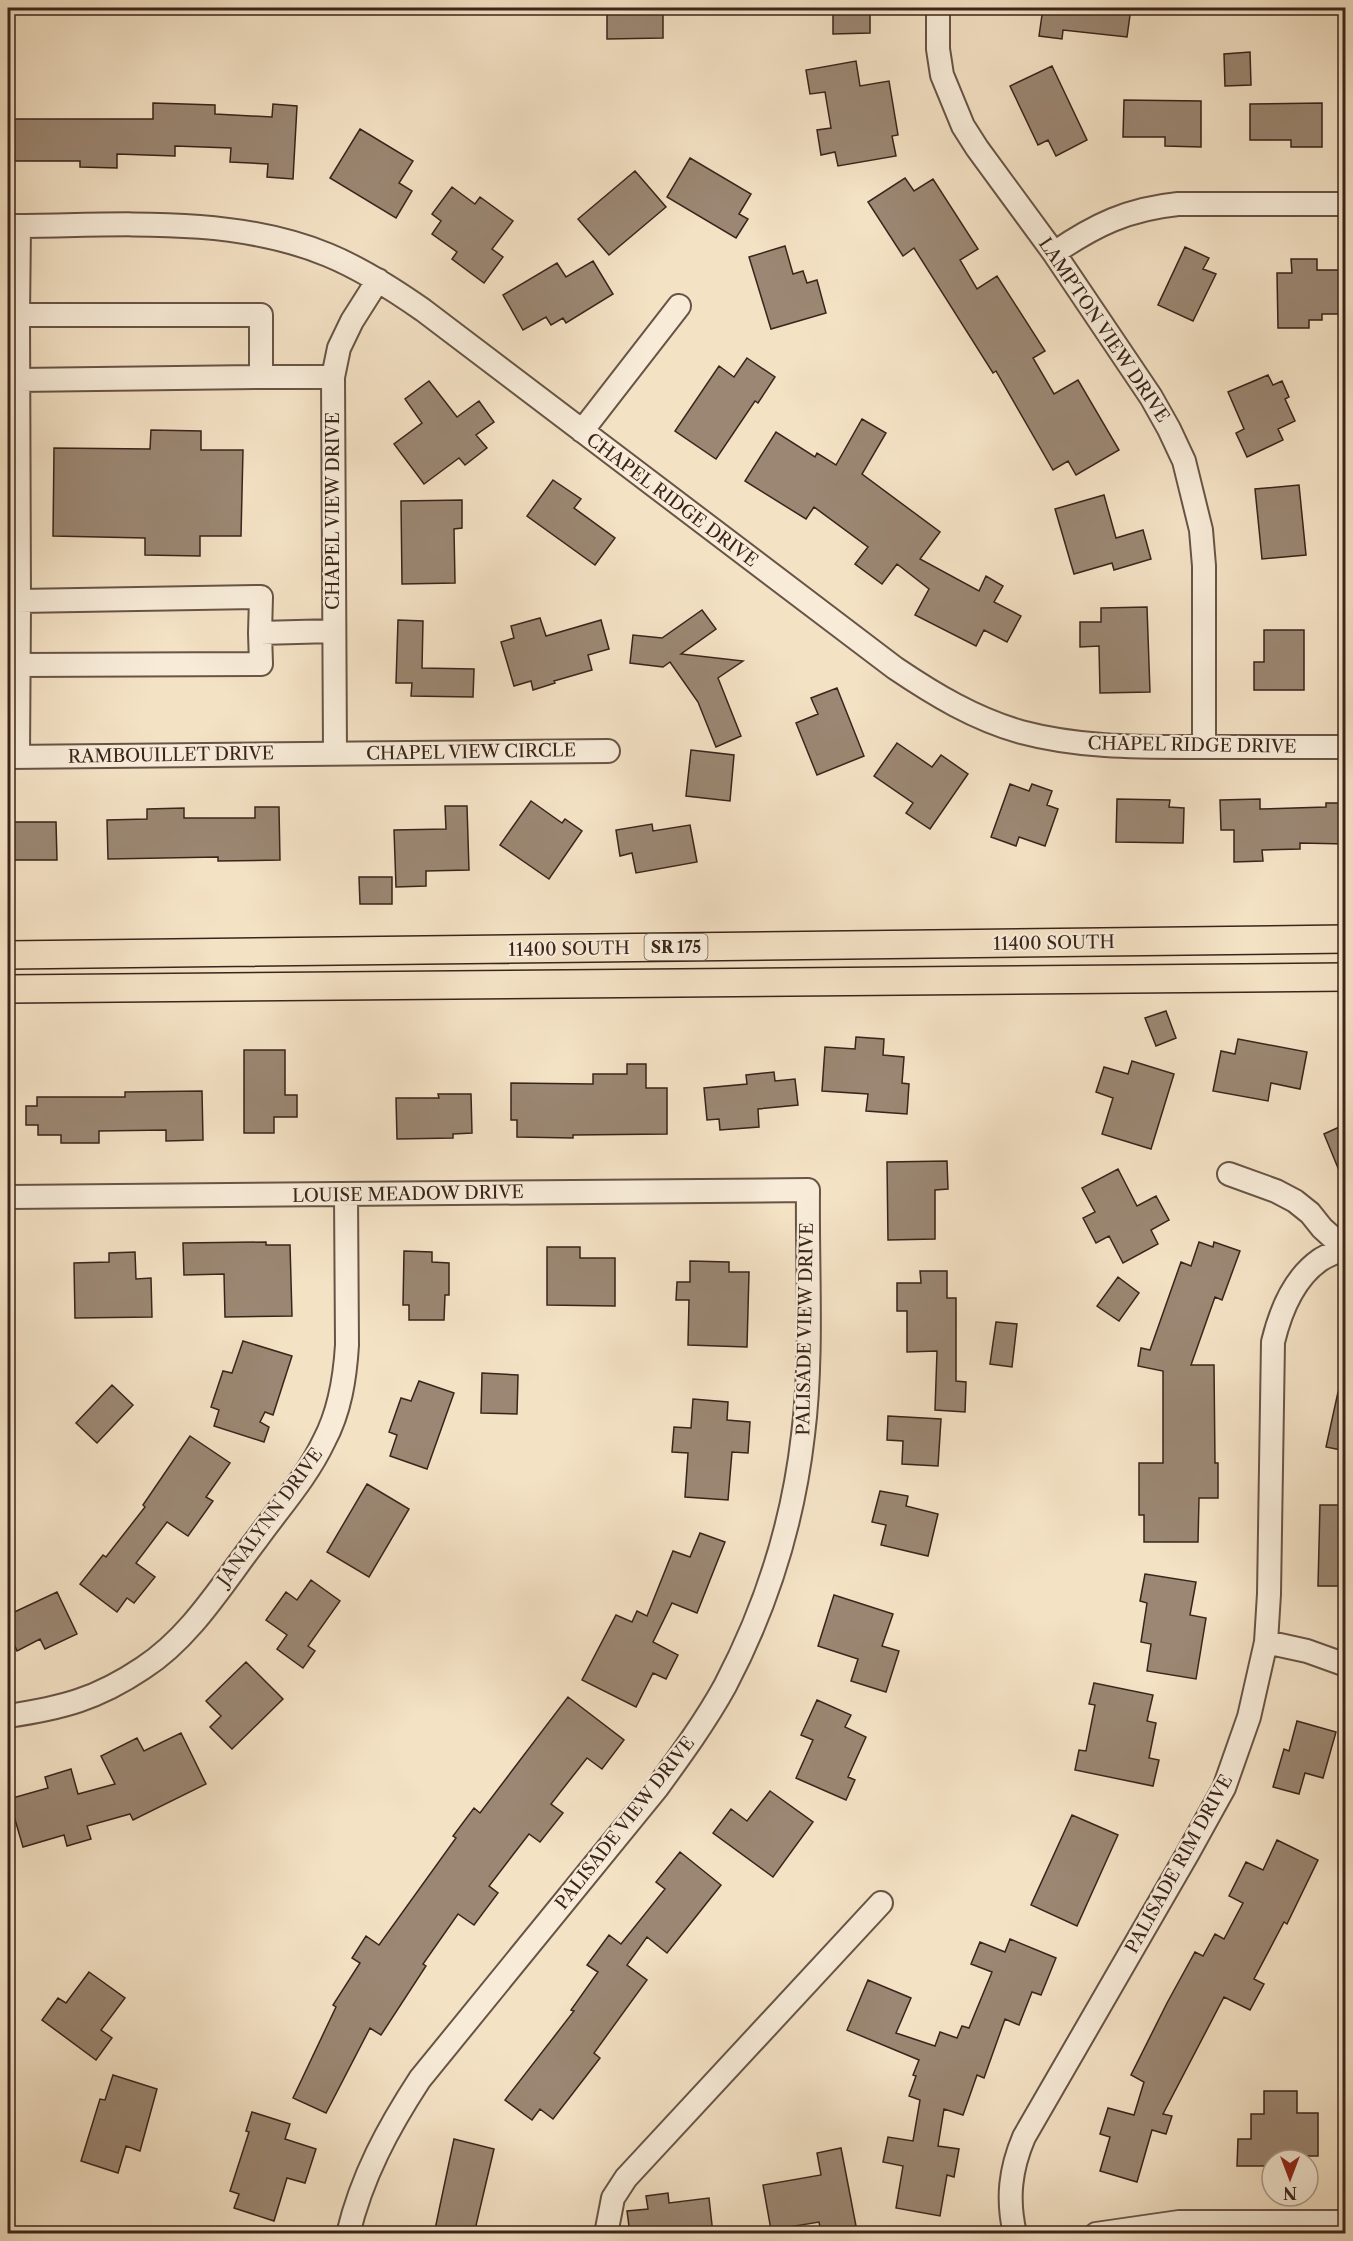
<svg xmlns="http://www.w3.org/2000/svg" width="1353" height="2241" viewBox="0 0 1353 2241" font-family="'Libre Caslon Text',serif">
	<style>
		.building { fill: #9b8773; stroke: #3a241b; stroke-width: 1.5 }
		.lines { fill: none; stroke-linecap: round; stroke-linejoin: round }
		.minor-casing { stroke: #685446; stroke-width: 26 }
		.major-casing { stroke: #3a241b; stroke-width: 30 }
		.minor { stroke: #f8ecd9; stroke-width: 22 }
		.major { stroke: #f4e2c5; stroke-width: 27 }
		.labels { text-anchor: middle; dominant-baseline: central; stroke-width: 4.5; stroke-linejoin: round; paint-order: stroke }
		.shield { fill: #f8ecd9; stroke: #736054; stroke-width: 1.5 }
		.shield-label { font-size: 16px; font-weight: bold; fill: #3a241b }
		.street-label { font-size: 18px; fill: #3a241b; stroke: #f8ecd9 }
	</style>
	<rect width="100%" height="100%" fill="#f4e2c5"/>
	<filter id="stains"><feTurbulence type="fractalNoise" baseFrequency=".00333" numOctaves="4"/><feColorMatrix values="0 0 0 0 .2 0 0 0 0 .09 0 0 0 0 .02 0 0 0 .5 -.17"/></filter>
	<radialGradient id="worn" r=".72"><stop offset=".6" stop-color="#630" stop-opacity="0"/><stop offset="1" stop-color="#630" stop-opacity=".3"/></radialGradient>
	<!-- building -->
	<path class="building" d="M607 8H663V38L607 39Z
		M833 8H870V33L833 34Z
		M1043 8H1131L1127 37 1063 30 1062 39 1039 36Z
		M1250 52 1251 85 1225 86 1224 54Z
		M856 61 860 86 889 81 898 135 892 136 896 156 838 166 835 152 821 155 817 130 831 128 825 92 810 94 806 70Z
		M1052 66 1087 140 1056 156 1048 140 1038 145 1010 86Z
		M1124 100 1201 101V147L1165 146V137H1123Z
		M153 103 215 105V114L272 117 273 104 297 106 293 179 267 177 268 164 230 162 231 148 175 146V156L117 154V168L80 167V161H8V119H153Z
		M1322 103V147H1291V140H1250V104Z
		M360 129 413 161 399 183 412 191 396 218 330 178Z
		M690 158 751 194 739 214 748 219 736 238 667 197Z
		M635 171 666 207 609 255 578 219Z
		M905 178 914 191 933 179 978 249 960 260 977 289 997 276 1045 351 1033 358 1054 394 1078 380 1119 450 1076 475 1068 461 1053 470 996 371 993 373 914 248 903 256 868 202Z
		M452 187 475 204 480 197 513 221 492 249 503 257 484 283 452 259 457 252 432 234 441 221 432 214Z
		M785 246 793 274 803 271 807 283 817 280 826 313 771 329 749 257Z
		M1185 247 1209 258 1203 269 1216 274 1193 321 1158 305Z
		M1291 259H1317V270H1346V314H1322V320H1309V328H1278L1277 273H1292Z
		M593 261 613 294 566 323 563 318 551 325 546 317 523 330 503 295 557 263 566 277Z
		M747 358 775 377 758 403 755 401 716 459 675 431 719 366 734 377Z
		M1268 375 1273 385 1282 381 1289 397 1285 399 1295 421 1278 429 1283 440 1247 457 1236 433 1244 429 1228 392Z
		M429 381 457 417 479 401 494 422 476 435 487 448 465 465 459 458 424 484 394 444 422 423 405 399Z
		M862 419 886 433 862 474 940 532 920 559 979 591 986 576 1003 586 994 602 1021 616 1007 642 984 630 976 646 915 615 929 589 897 564 882 584 855 564 868 547 814 507 806 519 745 481 776 432 815 457 817 453 836 465Z
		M151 430 201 431V450H243L241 536H200V556L145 555V538L53 536 54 448 150 449Z
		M553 480 581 499 574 508 615 538 595 565 527 516Z
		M1299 485 1306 555 1262 559 1255 489Z
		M1104 495 1116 538 1143 530 1151 559 1114 570 1112 563 1074 574 1055 509Z
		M462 500V528L454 529 455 583 402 584 401 501Z
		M1147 607 1150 692 1100 693 1099 646 1080 647V622H1101V608Z
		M702 610 716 629 681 654 743 661 718 678 741 736 716 747 698 702 670 662 663 667 630 663 633 635 662 638Z
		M540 618 546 636 601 620 609 649 588 655 592 670 554 681 555 683 533 690 531 681 514 686 501 642 514 638 511 626Z
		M398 620 423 621 422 668 474 669 473 697 411 696 412 683H396Z
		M1264 630H1304V690H1254V662H1264Z
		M837 688 864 756 817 775 796 723 818 714 811 698Z
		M897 743 932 767 941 755 968 774 930 829 906 813 913 803 874 776Z
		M691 750 734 755 730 801 686 796Z
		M1010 784 1029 791 1032 784 1052 791 1047 805 1058 809 1045 846 1019 837 1016 846 991 837Z
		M1117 799 1170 800 1169 807 1184 808 1183 843 1116 842Z
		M1260 799V809L1326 807V803H1346V844L1300 843V849L1262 850 1263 861 1234 862V830H1221L1220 800Z
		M531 801 562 823 565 819 582 831 549 879 500 845Z
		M445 806H467L469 870 426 871V886L396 887 394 830 446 829Z
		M255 807H279L280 860 218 861V857L108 859 107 820 147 819V809L184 808V818H255Z
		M8 822H56L57 860H8Z
		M652 824 653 831 690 825 697 862 636 873 632 853 620 856 616 830Z
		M359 877H392V904H360Z
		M1166 1011 1176 1038 1156 1046 1145 1018Z
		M856 1037 884 1039 883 1055 904 1057 902 1083 909 1084 907 1114 866 1111 868 1094 822 1091 825 1047 855 1049Z
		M1238 1039 1307 1052 1300 1089 1271 1083 1268 1101 1213 1091 1221 1051 1235 1054Z
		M244 1050H285V1095H297V1117H274V1133H244Z
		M1132 1061 1174 1074 1151 1149 1102 1134 1113 1098 1096 1092 1104 1067 1128 1074Z
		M627 1064H646V1088H667V1134L573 1135V1138L517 1137V1120H511V1083L593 1084V1074H627Z
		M774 1072 775 1081 795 1079 798 1105 758 1109 759 1127 720 1130 719 1119 707 1120 704 1088 747 1084 746 1075Z
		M202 1091 203 1140 166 1141V1130L99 1131V1143H61V1135H38V1125H26V1106H37V1097H125V1092Z
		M438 1094H471L472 1133 453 1134V1138L397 1139 396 1098H439Z
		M1346 1124V1185H1345L1324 1134Z
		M947 1161 948 1189 935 1190V1239L888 1240 887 1162Z
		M1118 1169 1137 1206 1156 1196 1169 1220 1151 1230 1158 1244 1123 1263 1109 1236 1096 1243 1083 1218 1095 1212 1082 1188Z
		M266 1242V1245H290L292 1316 225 1317 224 1274 184 1275 183 1243Z
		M1199 1242 1213 1247 1214 1242 1240 1251 1222 1300 1215 1297 1191 1365H1214L1215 1463H1218V1498H1199L1198 1542H1144V1515H1139V1463H1163V1371L1138 1366 1141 1348 1150 1350 1181 1262 1191 1266Z
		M547 1247H580V1258H615V1306L547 1305Z
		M404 1251 432 1252V1262L449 1263V1295H445L444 1320H409V1305H403Z
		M135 1252 136 1279 151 1278 152 1317 75 1318 74 1263 109 1262V1253Z
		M690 1261 729 1262V1272H749L747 1347 688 1345 689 1300H676L677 1282H690Z
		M920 1271H947V1298H956V1381L966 1382 965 1412 935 1410 937 1351 907 1352V1311H897V1283H921Z
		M1118 1277 1139 1293 1119 1321 1097 1306Z
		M996 1322 1017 1324 1012 1367 990 1364Z
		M243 1341 292 1356 273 1415 265 1412 260 1422 269 1427 264 1442 214 1426 219 1410 211 1407 223 1371 232 1373Z
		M482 1373 518 1375 517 1414 481 1413Z
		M419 1381 454 1393 427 1469 390 1456 397 1435 389 1432 401 1398 411 1401Z
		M112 1385 133 1405 97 1443 76 1423Z
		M1338 1392 1346 1393V1451L1326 1447Z
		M693 1399 728 1402 727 1420 750 1422 748 1453 732 1452 728 1500 685 1497 688 1453 672 1452 674 1427 691 1428Z
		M888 1416 941 1419 938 1466 902 1464 903 1441 887 1440Z
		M190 1436 230 1463 206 1497 213 1501 188 1536 167 1522 136 1563 155 1577 134 1603 127 1598 117 1612 80 1584 103 1555 106 1557 145 1507 143 1505Z
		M367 1484 409 1509 369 1577 327 1552Z
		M880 1491 908 1496 906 1506 938 1514 928 1556 881 1545 886 1525 872 1522Z
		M1320 1505H1346V1586H1318Z
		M700 1533 725 1542 697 1613 672 1603 653 1642 678 1655 666 1679 653 1673 636 1707 582 1680 616 1615 632 1622 637 1611 647 1616 673 1551 690 1557Z
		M1145 1574 1196 1582 1190 1615 1206 1618 1196 1679 1147 1671 1151 1644 1141 1642 1147 1603 1140 1601Z
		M311 1580 340 1601 308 1646 315 1651 303 1668 277 1649 287 1635 266 1620 286 1592 297 1600Z
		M57 1592 77 1634 45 1649 40 1639 17 1651 8 1630V1615Z
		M834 1595 893 1614 882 1646 899 1651 886 1692 851 1681 858 1659 818 1646Z
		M246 1662 283 1699 232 1749 210 1727 221 1716 206 1701Z
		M1094 1683 1153 1695 1147 1721 1156 1723 1149 1758 1159 1760 1153 1786 1075 1770 1079 1750 1086 1751 1095 1705 1089 1704Z
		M568 1697 624 1740 602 1769 587 1758 551 1804 563 1813 540 1842 529 1834 489 1886 498 1893 474 1925 458 1914 423 1964 426 1966 381 2035 370 2028 326 2113 293 2098 336 2007 333 2005 360 1963 352 1958 366 1936 379 1945 456 1838 453 1836 474 1808 480 1813Z
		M817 1700 851 1715 845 1727 866 1737 848 1777 855 1780 846 1800 796 1778 813 1740 801 1735Z
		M1297 1721 1336 1732 1323 1778 1305 1773 1299 1794 1273 1787 1284 1749 1289 1751Z
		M181 1733 206 1784 133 1820 130 1814 87 1826 91 1839 67 1846 64 1835 23 1847 9 1799 48 1788 45 1777 71 1769 78 1794 115 1784 101 1756 137 1738 144 1751Z
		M770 1791 813 1822 773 1877 713 1833 731 1809 747 1821Z
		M1072 1815 1118 1835 1077 1926 1031 1905Z
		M1277 1840 1318 1860 1287 1924 1284 1922 1254 1979 1264 1984 1250 2010 1224 1997 1163 2114 1172 2116 1166 2134 1152 2130 1137 2182 1100 2171 1110 2137 1100 2134 1108 2108 1134 2115 1144 2082 1131 2075 1167 2003 1195 1952 1203 1956 1215 1934 1224 1939 1243 1903 1229 1896 1246 1862 1263 1870Z
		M680 1852 721 1885 667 1953 647 1937 627 1965 647 1980 594 2053 600 2058 553 2119 540 2109 532 2120 505 2100 574 2011 571 2010 598 1972 587 1965 609 1935 621 1944 665 1889 656 1882Z
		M1010 1939 1056 1958 1041 1995 1032 1992 1019 2025 1005 2019 984 2078 977 2075 963 2115 944 2109 938 2146 959 2149 954 2177 947 2175 940 2216 896 2208 903 2166 883 2162 888 2137 913 2141 920 2100 909 2096 916 2076 913 2075 919 2060 847 2030 868 1980 911 1998 896 2033 935 2046 940 2032 957 2038 962 2026 969 2028 992 1972 971 1964 980 1942 1005 1952Z
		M89 1972 125 1998 101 2030 112 2038 96 2060 42 2020 58 1998 66 2003Z
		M113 2075 157 2089 140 2151 126 2146 118 2173 81 2161 100 2099 105 2100Z
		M1264 2091H1297V2113H1318V2156H1275V2160H1272V2166H1237L1238 2139H1251V2114H1264Z
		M252 2112 290 2124 285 2139 316 2149 305 2183 287 2178 274 2221 234 2208 239 2194 230 2191 249 2132 246 2131Z
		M454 2139 494 2149 474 2234H434Z
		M841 2148 856 2226 821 2232 819 2222 771 2230 763 2185 821 2175 817 2153Z
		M668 2193 669 2203 709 2198 713 2234H630L627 2211 648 2209 646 2196Z"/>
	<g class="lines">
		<!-- minor casing -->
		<g class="minor-casing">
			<path id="minor" d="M938 8V49L942 75 963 126 977 148 1054 253 1151 397 1169 429 1184 461 1201 530 1204 566V747
				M8 226C112 226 229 214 328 255 362 269 393 289 423 310L895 668C935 695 975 719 1021 732 1077 747 1133 747 1190 747 1242 747 1294 747 1346 747
				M19 226 18 315H261V377H333
				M1054 253C1095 225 1128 209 1178 204H1346
				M18 380 261 377
				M582 431 679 306
				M19 601 261 597 260 633 334 631
				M18 665 261 664 260 633
				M335 753 333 377 339 348 352 321 378 280
				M8 757 608 751
				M18 757 19 605 18 315
				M1229 1174 1276 1191 1295 1201 1310 1213 1322 1228 1346 1250
				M8 1197 808 1190C807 1270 813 1355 803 1435 793 1523 766 1608 725 1686 705 1722 681 1755 657 1788L420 2079C388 2128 362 2176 348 2234
				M1266 1642 1307 1651 1346 1665
				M8 1716C62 1708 97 1699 143 1668 191 1637 223 1583 257 1539 280 1507 307 1477 324 1441 340 1411 345 1378 347 1345L346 1194
				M606 2234 613 2198 626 2178 881 1903
				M1015 2234C1007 2199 1010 2170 1024 2137L1188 1853 1224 1788 1249 1717 1266 1642 1269 1594 1273 1342C1280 1313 1294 1278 1320 1260 1327 1255 1337 1252 1346 1247
				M1096 2234 1179 2222H1346"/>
		</g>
		<!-- major casing -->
		<g class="major-casing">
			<path id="major" d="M8 955 1346 939
				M8 989 1346 977"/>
		</g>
		<!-- minor -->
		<use href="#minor" class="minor"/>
		<!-- major -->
		<use href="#major" class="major"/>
	</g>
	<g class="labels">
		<!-- shield labels -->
		<rect class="shield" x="644.5" y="934" width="63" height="26" rx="4.5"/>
		<g class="shield-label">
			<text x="676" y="947">SR 175</text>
		</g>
		<!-- street labels -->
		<g class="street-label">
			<text transform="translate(1104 330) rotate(56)">LAMPTON VIEW DRIVE</text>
			<text transform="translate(672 500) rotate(37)">CHAPEL RIDGE DRIVE</text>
			<text transform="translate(333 511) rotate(-90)">CHAPEL VIEW DRIVE</text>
			<text transform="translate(1192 745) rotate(1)">CHAPEL RIDGE DRIVE</text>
			<text transform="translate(471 752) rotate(-1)">CHAPEL VIEW CIRCLE</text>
			<text transform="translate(171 755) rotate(-1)">RAMBOUILLET DRIVE</text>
			<text transform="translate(1054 943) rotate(-1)">11400 SOUTH</text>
			<text transform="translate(569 949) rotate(-1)">11400 SOUTH</text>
			<text transform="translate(408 1194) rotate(-1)">LOUISE MEADOW DRIVE</text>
			<text transform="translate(805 1329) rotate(-89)">PALISADE VIEW DRIVE</text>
			<text transform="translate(270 1517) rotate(-54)">JANALYNN DRIVE</text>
			<text transform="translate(625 1823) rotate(-52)">PALISADE VIEW DRIVE</text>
			<text transform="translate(1179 1864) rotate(-61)">PALISADE RIM DRIVE</text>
		</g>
	</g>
	<!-- margin -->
	<rect width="1353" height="2241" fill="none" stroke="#f4e2c5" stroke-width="30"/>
	<rect x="9" y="9" width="1335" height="2223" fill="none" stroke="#3a241b" stroke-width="3"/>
	<rect x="15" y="15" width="1323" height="2211" fill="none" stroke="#3a241b" stroke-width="1.5"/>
	<!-- north arrow -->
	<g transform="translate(1290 2178) rotate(180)"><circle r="28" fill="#f8ecd9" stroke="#ac9c8d" stroke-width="1.5"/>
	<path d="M0-4.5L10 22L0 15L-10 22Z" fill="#8f2418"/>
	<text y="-9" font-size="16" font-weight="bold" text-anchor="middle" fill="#3a241b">N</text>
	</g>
	<rect width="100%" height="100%" filter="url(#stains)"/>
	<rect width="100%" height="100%" fill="url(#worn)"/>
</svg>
